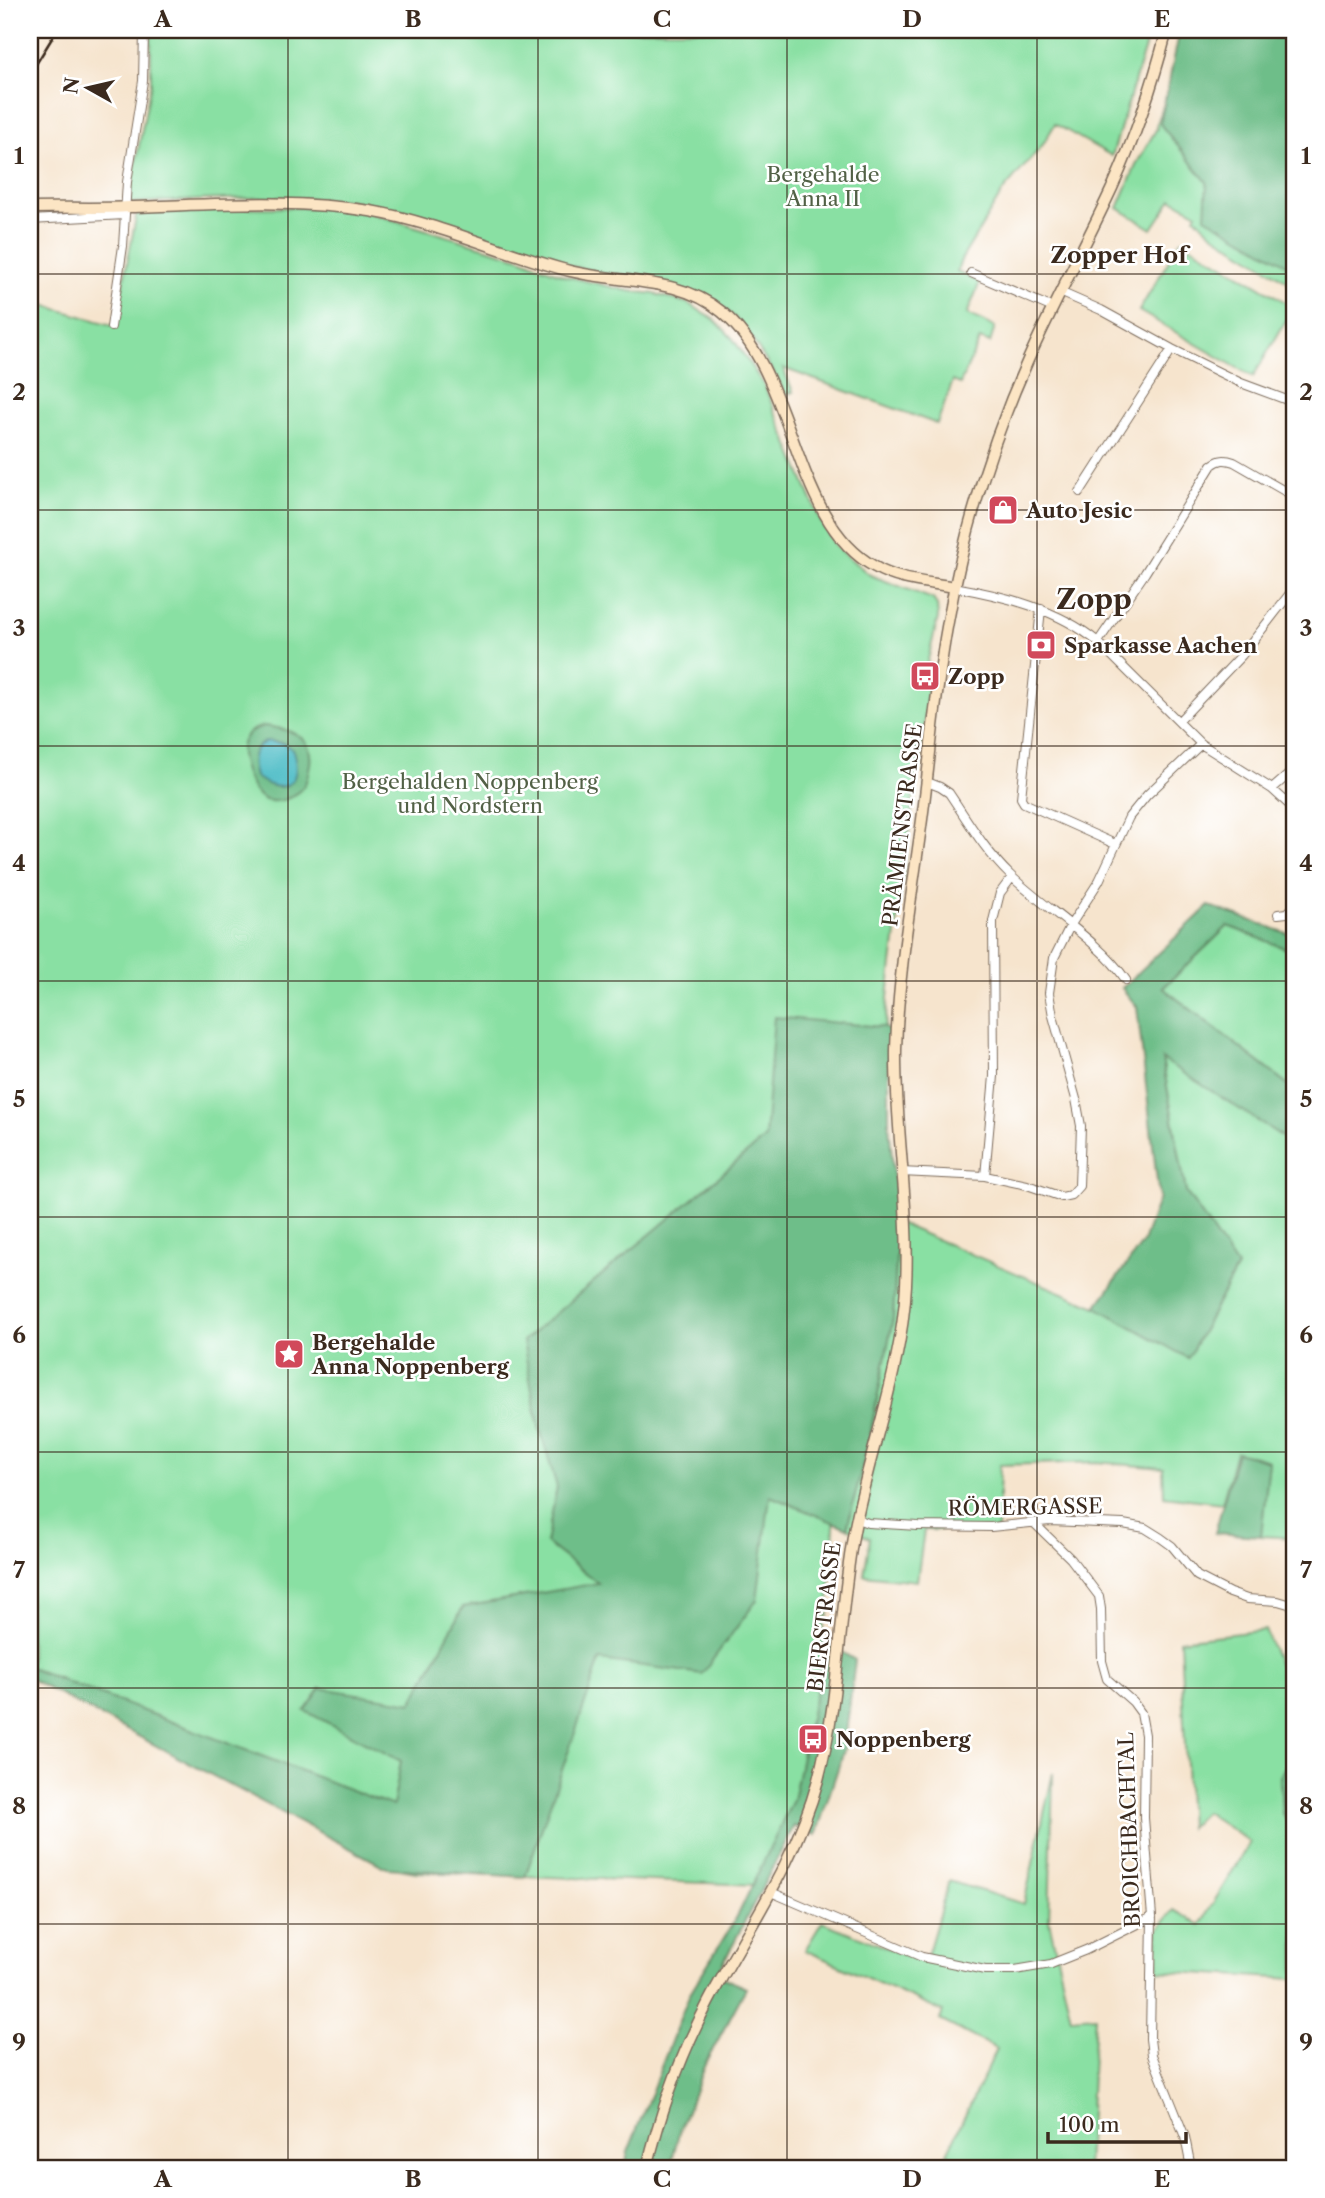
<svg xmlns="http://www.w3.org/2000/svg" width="1325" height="2198" viewBox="0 0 1325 2198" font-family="'Libre Caslon Text',serif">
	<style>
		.green { fill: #89e0a3; stroke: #628560; stroke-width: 2; fill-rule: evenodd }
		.forest { fill: #6ebe89; stroke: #547454; stroke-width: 2 }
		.water { fill: #4fbdc7; stroke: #457472; stroke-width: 2 }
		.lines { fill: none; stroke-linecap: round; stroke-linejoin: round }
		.street-casing { stroke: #7c6b5b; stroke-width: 10 }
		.secondary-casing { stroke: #7c6b5b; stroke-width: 13 }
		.street { stroke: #fff; stroke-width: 8 }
		.secondary { stroke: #fce5c4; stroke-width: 10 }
		.rail { stroke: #3b2a1e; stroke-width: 2.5 }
		.grid { fill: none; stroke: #3b2a1e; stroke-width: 2; stroke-opacity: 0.55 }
		.labels { text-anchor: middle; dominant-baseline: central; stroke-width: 5; stroke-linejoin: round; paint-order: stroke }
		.park-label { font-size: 21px; fill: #526146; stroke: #fff }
		.poi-label { font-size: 21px; font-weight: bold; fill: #3b2a1e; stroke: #fff; text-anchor: start }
		.street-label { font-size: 21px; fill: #3b2a1e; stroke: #fff }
		.neighbourhood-label { font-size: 23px; font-weight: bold; fill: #3b2a1e; stroke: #fff }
		.district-label { font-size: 28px; font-weight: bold; fill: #3b2a1e; stroke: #fff }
		.neatline { fill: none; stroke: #3b2a1e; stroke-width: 2.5 }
		.grid-label { font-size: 23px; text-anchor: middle; font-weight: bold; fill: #3b2a1e }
	</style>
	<rect width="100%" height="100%" fill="#fff"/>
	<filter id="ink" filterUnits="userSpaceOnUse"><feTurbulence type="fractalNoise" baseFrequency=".0143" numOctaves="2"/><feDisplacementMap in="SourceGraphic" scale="14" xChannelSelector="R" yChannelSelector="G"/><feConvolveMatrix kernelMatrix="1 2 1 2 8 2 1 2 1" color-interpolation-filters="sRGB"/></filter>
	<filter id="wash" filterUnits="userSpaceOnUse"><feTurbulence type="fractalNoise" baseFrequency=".00686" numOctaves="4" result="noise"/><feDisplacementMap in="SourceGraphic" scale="28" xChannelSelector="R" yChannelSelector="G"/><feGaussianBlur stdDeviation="1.57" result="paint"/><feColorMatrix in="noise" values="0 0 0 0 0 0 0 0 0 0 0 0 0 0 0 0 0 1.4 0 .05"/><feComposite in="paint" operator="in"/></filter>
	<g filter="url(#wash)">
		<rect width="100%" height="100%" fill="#f6e4cd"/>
		<!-- green -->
		<path class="green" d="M151 30H1150L1112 156 1055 124 1042 146 1003 191 961 260 957 272 980 282 967 314 995 327 990 343 980 339 960 384 953 381 937 424 783 368 793 392 785 395 780 383 752 339 735 318 710 298 570 266 414 213 353 201 277 197 128 203 151 83Z
			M1295 30V286L1213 234 1195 217 1197 213 1172 199 1152 229 1118 208 1137 163 1157 128 1156 127 1176 68ZM1174 139 1219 169 1207 192V182Z
			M350 207 520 258 565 276 629 291 655 294 687 303 714 319 733 339 764 385 821 522 836 547 870 575 933 599 937 605 938 618 926 668 928 683 921 768H917L889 988 835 1513 828 1616H825L814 1709 803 1736 801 1752 804 1771 784 1832 758 1885 416 1872 400 1869 182 1752 61 1679 30 1668V301L115 326 137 212 224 208Z
			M1181 240 1294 307 1253 377 1139 311Z
			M1228 926 1295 952V1090L1163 988Z
			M1162 1058 1295 1145V1538L1261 1536 1269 1461 1236 1452 1222 1503 1164 1496 1163 1468 1097 1462 1000 1465 998 1530H924L917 1581 864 1575 870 1538 847 1528 869 1440 893 1319 898 1223 1096 1307 1188 1358 1237 1267 1186 1192Z
			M1265 1630 1291 1695H1295V1747L1280 1777 1282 1813 1291 1829 1292 1864 1295 1861V1979L1158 1971V1930L1174 1910 1200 1925 1250 1842 1205 1812 1189 1828 1180 1640Z
			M1053 1773 1049 1921 1071 2018 1095 2016 1087 2168H972L947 2153 997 2049 940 2020 943 2012 805 1950 822 1922 925 1963 949 1881 1024 1904Z"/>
		<!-- forest -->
		<path class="forest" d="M1180 30H1295V269L1205 217 1207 182 1160 124Z
			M264 726C291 729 317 736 309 769 307 779 306 786 298 792 290 800 273 804 263 799 249 790 236 755 243 741 248 731 254 729 264 726Z
			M1209 906 1295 936V952L1228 926 1163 988 1295 1090V1145L1162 1059 1186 1192 1237 1267 1188 1358 1096 1307 1143 1242 1159 1198 1137 1007 1122 988Z
			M774 1017 883 1027 889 1030V1125L898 1223 893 1319 869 1440 847 1528 770 1496 757 1600 702 1674 600 1660 525 1877 387 1868 30 1679V1668L393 1806 401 1761 305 1711 321 1688 412 1703 463 1607 598 1583 546 1543 557 1487 538 1423 523 1341 765 1138Z
			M1237 1452 1269 1461 1261 1536 1215 1533Z
			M823 1641 855 1660 844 1750 816 1835 794 1826 717 1975 746 1988 705 2064 680 2129 670 2168H625L628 2152 690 1993 738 1915 793 1800 816 1689Z
			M1295 1748V1861L1292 1865 1291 1829 1282 1813 1280 1777Z"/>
		<!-- water -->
		<path class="water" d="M267 741 283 743 293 750C303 785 284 797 255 777 251 761 250 748 267 741Z"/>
	</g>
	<g filter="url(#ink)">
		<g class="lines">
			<!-- street casing -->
			<g class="street-casing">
				<path id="street" d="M30 220 125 215
					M971 273 1053 308
					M1060 292 1101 310 1172 349 1241 383 1295 403
					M111 327 123 246 127 182 143 81 144 30
					M1080 492 1172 349
					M954 587C1005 596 1058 609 1098 642L1201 744 1272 789 1295 810
					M1041 609 1021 798 1024 803 1115 844
					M1098 642 1145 573 1212 465C1220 459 1225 459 1234 462L1295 497
					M1179 721 1242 655 1295 587
					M927 782 940 787 949 793C968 821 985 851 1010 875 1044 908 1100 941 1126 980
					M1272 789 1295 769
					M1278 914 1287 913 1295 906
					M901 1172 985 1176 1027 1185 1062 1197 1071 1195 1079 1186 1081 1126 1076 1099 1053 1016 1049 993 1054 958 1070 926 1099 881 1129 817 1147 795 1201 744
					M985 1176 994 1076 993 921 1000 893 1012 877
					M857 1519 868 1523 918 1526 991 1527 1050 1521 1123 1524 1145 1528 1161 1538 1172 1546 1197 1576 1230 1593 1247 1599 1278 1601 1295 1606
					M1034 1523 1071 1559 1099 1596 1101 1609 1102 1661 1107 1679 1133 1702 1141 1713 1145 1735 1144 1818 1152 1917 1150 2039 1152 2055 1185 2137 1191 2168
					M771 1892 922 1957 985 1970H1015L1051 1964 1086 1950 1152 1917"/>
			</g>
			<!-- secondary casing -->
			<g class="secondary-casing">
				<path id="secondary" d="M30 208C63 207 96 209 129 207 209 205 291 198 370 211 440 223 503 254 570 271 622 284 679 276 722 312 797 375 791 521 875 567 898 581 928 582 954 587
					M647 2168C661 2110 681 2054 709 2001 748 1928 796 1861 818 1780 839 1701 839 1617 853 1537 868 1452 902 1371 906 1285 910 1206 895 1128 896 1050 898 975 911 901 921 827 930 761 935 693 947 627 963 535 990 445 1028 360 1054 302 1085 246 1112 188 1135 138 1153 84 1167 30"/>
			</g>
			<!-- street -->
			<use href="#street" class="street"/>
			<!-- secondary -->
			<use href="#secondary" class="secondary"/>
			<!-- rail -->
			<path class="rail" d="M30 74 57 30"/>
		</g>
	</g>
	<!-- grid -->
	<path class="grid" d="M288 30V2168M538 30V2168M787 30V2168M1037 30V2168M30 274H1295M30 510H1295M30 746H1295M30 981H1295M30 1217H1295M30 1452H1295M30 1688H1295M30 1924H1295"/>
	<!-- icons -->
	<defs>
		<g id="shop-square" transform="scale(1.575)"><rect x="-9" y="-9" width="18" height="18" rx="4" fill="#d1495b" stroke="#fff"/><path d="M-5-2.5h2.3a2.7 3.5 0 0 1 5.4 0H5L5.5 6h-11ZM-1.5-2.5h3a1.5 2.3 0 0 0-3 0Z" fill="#fff"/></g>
		<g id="bank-square" transform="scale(1.575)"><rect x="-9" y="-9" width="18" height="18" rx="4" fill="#d1495b" stroke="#fff"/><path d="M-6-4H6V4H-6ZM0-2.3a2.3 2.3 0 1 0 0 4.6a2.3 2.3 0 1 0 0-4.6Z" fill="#fff"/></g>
		<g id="bus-square" transform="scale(1.575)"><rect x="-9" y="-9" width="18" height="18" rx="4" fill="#d1495b" stroke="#fff"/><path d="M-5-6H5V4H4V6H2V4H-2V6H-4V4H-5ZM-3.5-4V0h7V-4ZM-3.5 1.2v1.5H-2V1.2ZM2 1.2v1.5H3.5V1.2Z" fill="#fff"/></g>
		<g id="sight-square" transform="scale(1.575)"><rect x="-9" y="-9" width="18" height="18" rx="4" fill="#d1495b" stroke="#fff"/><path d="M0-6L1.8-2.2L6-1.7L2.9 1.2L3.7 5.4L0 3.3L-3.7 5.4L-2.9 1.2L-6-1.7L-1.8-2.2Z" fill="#fff"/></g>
	</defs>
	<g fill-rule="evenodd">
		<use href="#shop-square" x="1003" y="510"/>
		<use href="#bank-square" x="1041" y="645"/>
		<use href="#bus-square" x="925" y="676"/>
		<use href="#sight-square" x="289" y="1354"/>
		<use href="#bus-square" x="813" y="1739"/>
	</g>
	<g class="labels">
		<!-- park labels -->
		<g class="park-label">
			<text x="823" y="174">Bergehalde<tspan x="823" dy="24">Anna II</tspan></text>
			<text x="470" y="781">Bergehalden Noppenberg<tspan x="470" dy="24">und Nordstern</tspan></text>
		</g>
		<!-- poi labels -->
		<g class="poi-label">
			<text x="1026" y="510">Auto Jesic</text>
			<text x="1064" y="645">Sparkasse Aachen</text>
			<text x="948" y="676">Zopp</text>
			<text x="312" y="1342">Bergehalde<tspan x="312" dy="24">Anna Noppenberg</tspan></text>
			<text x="836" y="1739">Noppenberg</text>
		</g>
		<!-- street labels -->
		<g class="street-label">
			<text transform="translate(902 825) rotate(-83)">PRÄMIENSTRASSE</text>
			<text transform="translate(1025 1507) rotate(-1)">RÖMERGASSE</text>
			<text transform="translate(824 1617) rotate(-83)">BIERSTRASSE</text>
			<text transform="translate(1129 1830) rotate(-92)">BROICHBACHTAL</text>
		</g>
		<!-- neighbourhood labels -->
		<g class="neighbourhood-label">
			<text x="1119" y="255">Zopper Hof</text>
		</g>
		<!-- district labels -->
		<g class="district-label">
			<text x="1094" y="599">Zopp</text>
		</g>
	</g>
	<!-- margin -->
	<rect width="1325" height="2198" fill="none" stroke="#fff" stroke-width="77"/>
	<!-- north arrow -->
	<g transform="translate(88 88) rotate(278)" stroke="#ffffff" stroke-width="5" paint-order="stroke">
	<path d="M0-5L12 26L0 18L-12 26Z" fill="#3b2a1e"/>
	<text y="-10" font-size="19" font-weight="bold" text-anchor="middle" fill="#3b2a1e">N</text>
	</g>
	<!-- scale -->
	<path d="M1048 2132v10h138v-10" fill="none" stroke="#3b2a1e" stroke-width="3.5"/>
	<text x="1059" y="2132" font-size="21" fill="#3b2a1e" stroke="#ffffff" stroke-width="5" paint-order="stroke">100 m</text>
	<rect x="38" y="38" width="1248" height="2122" class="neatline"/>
	<g class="grid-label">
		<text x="163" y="27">A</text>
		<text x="413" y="27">B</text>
		<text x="662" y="27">C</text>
		<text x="912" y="27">D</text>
		<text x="1162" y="27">E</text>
		<text x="19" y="164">1</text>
		<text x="1306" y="164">1</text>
		<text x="19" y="400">2</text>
		<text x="1306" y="400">2</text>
		<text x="19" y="636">3</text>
		<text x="1306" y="636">3</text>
		<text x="19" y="871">4</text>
		<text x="1306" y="871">4</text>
		<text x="19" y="1107">5</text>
		<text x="1306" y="1107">5</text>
		<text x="19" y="1343">6</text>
		<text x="1306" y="1343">6</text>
		<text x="19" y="1578">7</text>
		<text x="1306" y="1578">7</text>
		<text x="19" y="1814">8</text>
		<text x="1306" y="1814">8</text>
		<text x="19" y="2050">9</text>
		<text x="1306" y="2050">9</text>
		<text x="163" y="2187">A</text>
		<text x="413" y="2187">B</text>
		<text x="662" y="2187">C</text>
		<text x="912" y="2187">D</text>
		<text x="1162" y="2187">E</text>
	</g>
</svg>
